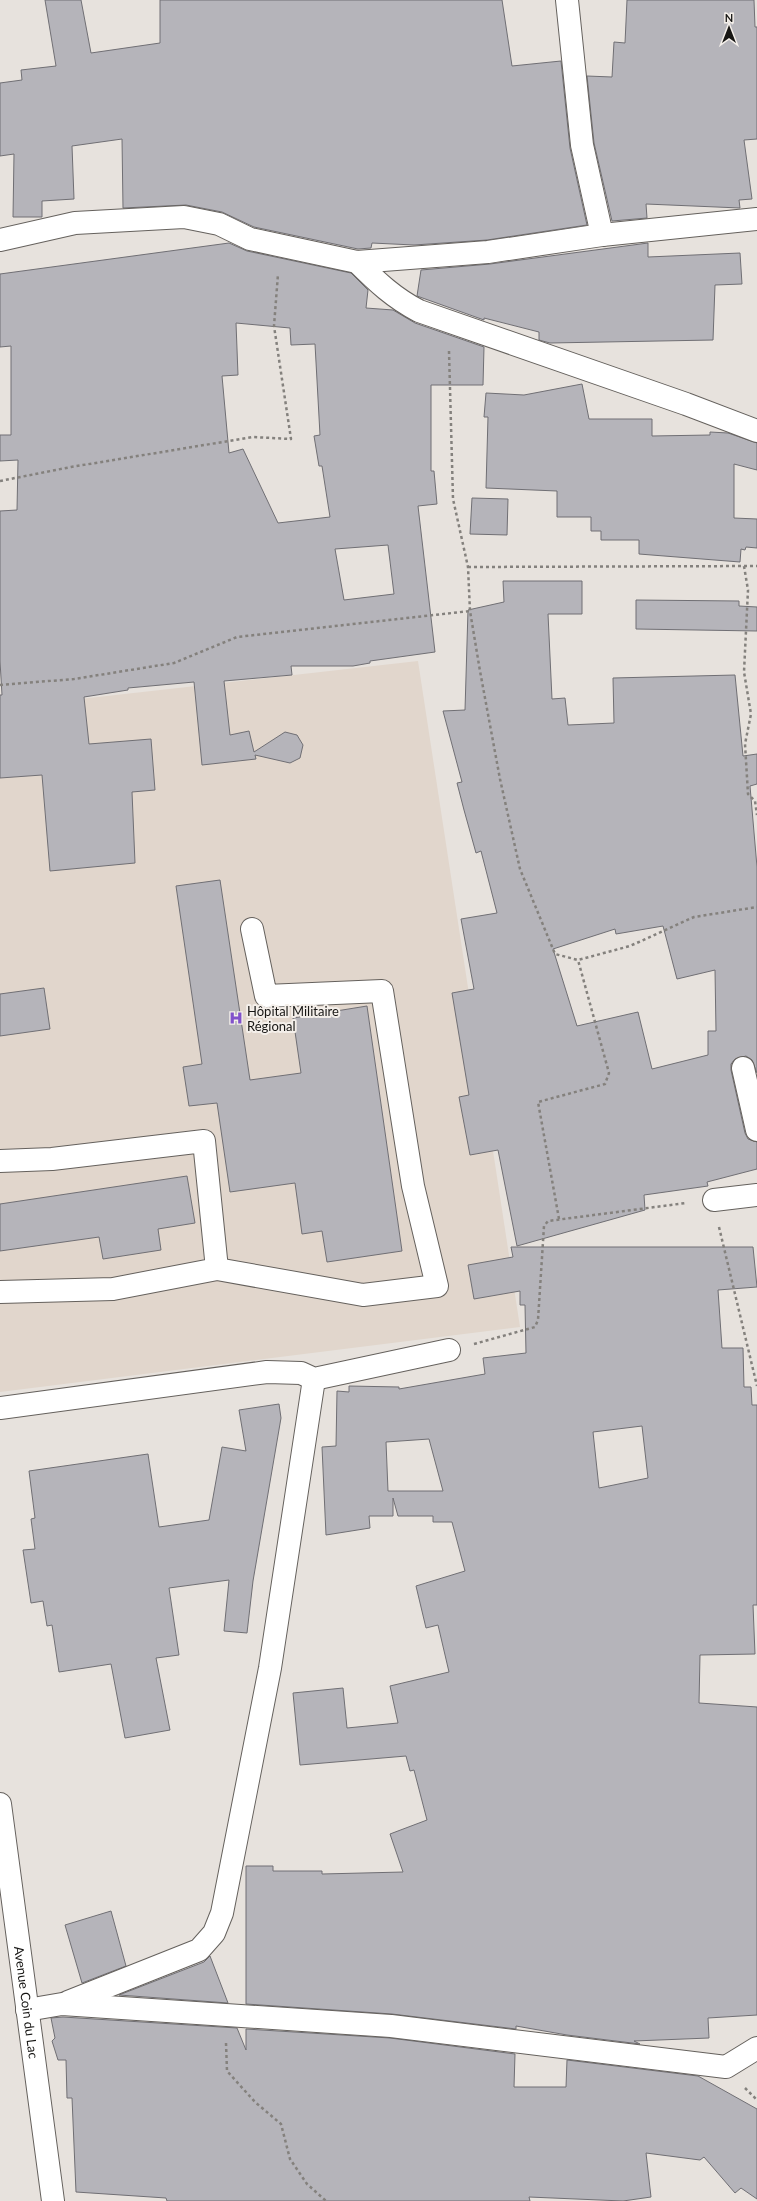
<svg xmlns="http://www.w3.org/2000/svg" width="757" height="2201" viewBox="0 0 757 2201" font-family="Lato,sans-serif">
	<style>
		.built { fill: #e1d6cc }
		.building { fill: #b5b4ba; stroke: #706f74; fill-rule: evenodd }
		.lines { fill: none; stroke-linecap: round; stroke-linejoin: round }
		.minor-casing { stroke: #65615d; stroke-width: 24 }
		.path { stroke: #84817d; stroke-width: 2.5; stroke-dasharray: 3 3; stroke-linecap: butt }
		.minor { stroke: #fff; stroke-width: 22 }
		.labels { text-anchor: middle; dominant-baseline: central; stroke-width: 4; stroke-linejoin: round; paint-order: stroke }
		.poi-label { font-size: 13px; fill: #171614; stroke: #f4efea; text-anchor: start }
		.street-label { font-size: 13px; fill: #171614; stroke: #f4efea }
	</style>
	<rect width="100%" height="100%" fill="#e7e2dd"/>
	<!-- built -->
	<path class="built" d="M418 661 520 1327 0 1392V708Z"/>
	<!-- building -->
	<path class="building" d="M45 0H81L91 53 160 43V0H502L512 66 561 61 570 148 587 225 487 240 414 245 372 243 371 248 358 249 254 227 222 212 186 205 123 208 122 139 72 146 74 199 42 201V217H13L14 154 0 156V83L22 80 21 70 56 66Z
		M627 0H754L755 27H757V139L744 140 752 199 739 200 740 208 646 204 647 218 612 221 594 143 587 76 612 77 614 42 625 43Z
		M229 243 247 251 351 273 368 290 366 308 393 310 415 323 484 347 483 385H431V471H434L437 504 418 506 435 652 370 661V663L353 666H291L292 675 224 681 230 735 249 731 254 752 285 732 297 735 303 745 300 758 290 763 255 755 256 759 202 765 194 682 128 688V690L84 697 89 744 151 739 155 790 132 792 135 863 50 871 42 775 0 778V695H2L0 661V511L17 510 18 460 0 461V435H11V346L0 347V274ZM236 323 290 328 291 345 315 344 320 435 314 436 319 466H322L330 517 278 523 243 449 229 453 222 376 238 375ZM388 545 394 594 344 600 335 549Z
		M648 243V257L740 253 742 284 715 285 713 340 550 343 539 340V332L484 318V320L417 296 421 270 490 264Z
		M582 384 589 419H652V436L710 435V432L728 433 757 443V470L734 464V518L757 519V548L746 547 745 550 741 549 740 562 639 554V540H601V531H591V517H557V491L486 488 488 417H484L486 393 524 395Z
		M472 498 508 499 507 535 470 534Z
		M503 581H582V614H548L552 699 565 698 568 725 614 723 613 678 735 675 743 756 757 754V784L750 786 757 867V1073L752 1060 746 1056 735 1059 731 1064V1070L745 1133 748 1139 757 1142V1169L707 1182 708 1186 644 1195 645 1210 517 1246 498 1150 470 1155 459 1097 469 1095 452 993 474 989 461 919 497 913 481 851 476 853 464 810 457 783 462 782 443 711 465 710 468 610 504 602ZM663 926 677 979 715 970 716 1031H708V1055L652 1069 638 1012 577 1026 553 949 615 929 616 934Z
		M636 600 739 601V606L757 607V631L636 629Z
		M220 880 250 1080 301 1073 293 1018 367 1006 402 1251 327 1262 322 1231 302 1234 295 1183 230 1192 217 1103 189 1106 183 1067 202 1064 176 886Z
		M44 988 50 1029 0 1036V994Z
		M187 1176 195 1223 158 1229 161 1250 103 1259 99 1237 0 1251V1204Z
		M511 1247H753L757 1287 718 1290 722 1348H743L744 1387H751L752 1405H757V1605H753L755 1654 700 1655 699 1703 757 1707V2015L708 2018 709 2038 634 2041 640 2044 567 2035 516 2026V2029L392 2014 246 2004V1866H273V1871H322V1874L403 1872 390 1834 427 1820 414 1770 410 1771 406 1756 300 1765 293 1693 343 1688 347 1728 398 1723 390 1686 449 1672 438 1625 426 1628 416 1586 465 1571 452 1522H433V1516H398L393 1498V1516H369L370 1528 326 1535 322 1447 336 1446 337 1391 349 1392V1386L399 1387V1389L485 1374 483 1358 526 1353 525 1305H520V1291L474 1299 468 1265 513 1257ZM642 1426 648 1478 599 1488 593 1432ZM429 1439 443 1491H388L386 1442Z
		M279 1404 281 1418 253 1581 247 1633 224 1631 229 1580 169 1588 179 1655 156 1658 170 1730 125 1738 111 1664 59 1672 52 1625 47 1626 43 1601 31 1603 23 1550 35 1549 31 1519 35 1518 29 1471 148 1454 159 1527 209 1520 222 1447 246 1451 239 1410Z
		M111 1911 126 1966 82 1983 65 1925Z
		M210 1956 228 2003 119 1995 204 1962Z
		M63 2017 237 2028 246 2050V2029L390 2038 515 2054 514 2087H566L567 2060 698 2076 757 2109V2199L741 2188 735 2193 704 2157 700 2160 646 2153 651 2197 623 2201 529 2197 530 2201H167L166 2198 76 2192 72 2098H67L66 2060H58L52 2041 55 2038 51 2018Z"/>
	<g class="lines">
		<!-- minor casing -->
		<g class="minor-casing">
			<g id="minor">
				<path d="M567 0 582 145 602 235"/>
				<path d="M0 240 75 223 184 217 219 224 250 239 357 262 488 252 602 235 757 219"/>
				<path d="M357 262C377 282 394 298 419 311L686 404 757 431"/>
				<path d="M743 1068 757 1130"/>
				<path d="M0 1161 52 1159 204 1141 217 1269 113 1289 0 1292"/>
				<path d="M714 1200 757 1195"/>
				<path d="M217 1269 363 1295 437 1286 413 1186 382 991 266 996 252 929"/>
				<path d="M0 1408 267 1372 301 1373 314 1379 449 1350"/>
				<path id="s1" d="M0 1804 53 2201"/>
				<path d="M68 2002 199 1950 214 1933 222 1913 270 1668 314 1379"/>
				<path d="M27 2010 62 2004 391 2026 726 2067 757 2048"/>
			</g>
		</g>
		<!-- path -->
		<path class="path" d="M449 351 453 499 468 567 470 611 480 671 500 779 520 869 555 954 578 960 630 946 694 917 757 907
			M0 481 71 467 253 437 291 439 274 326 278 274
			M744 566 748 590 744 672 751 714 745 744 748 794 755 801 757 815
			M468 567 757 566
			M0 685 74 679 174 663 237 637 470 611
			M559 1219 538 1102 605 1084 609 1073 578 960
			M719 1227 757 1386
			M474 1344 535 1327 538 1320 544 1226 548 1221 686 1203
			M226 2043 227 2071 255 2102 281 2124 290 2159 307 2184 326 2201
			M745 2088 757 2100"/>
		<!-- minor -->
		<use href="#minor" class="minor"/>
	</g>
	<!-- icons -->
	<defs>
		<g id="hospital-bare" transform="scale(1.08)"><path d="M-5-5h3v3.5h4V-5h3V5h-3V1.5h-4V5h-3Z" fill="#8152cb" stroke="#f4efea" stroke-width="2.5" paint-order="stroke"/></g>
	</defs>
	<g fill-rule="evenodd">
		<use href="#hospital-bare" x="236" y="1018"/>
	</g>
	<g class="labels">
		<!-- poi labels -->
		<g class="poi-label">
			<text x="247" y="1011">Hôpital Militaire<tspan x="247" dy="15">Régional</tspan></text>
		</g>
		<!-- street labels -->
		<g class="street-label">
			<text stroke="none"><textPath href="#s1" startOffset="200">Avenue Coin du Lac</textPath></text>
		</g>
	</g>
	<!-- north arrow -->
	<g transform="translate(729 28)" stroke="#f4efea" stroke-width="3" paint-order="stroke">
	<path d="M0-3L7 15L0 10L-7 15Z" fill="#171614"/>
	<text y="-6" font-size="11" font-weight="bold" text-anchor="middle" fill="#171614">N</text>
	</g>
</svg>
